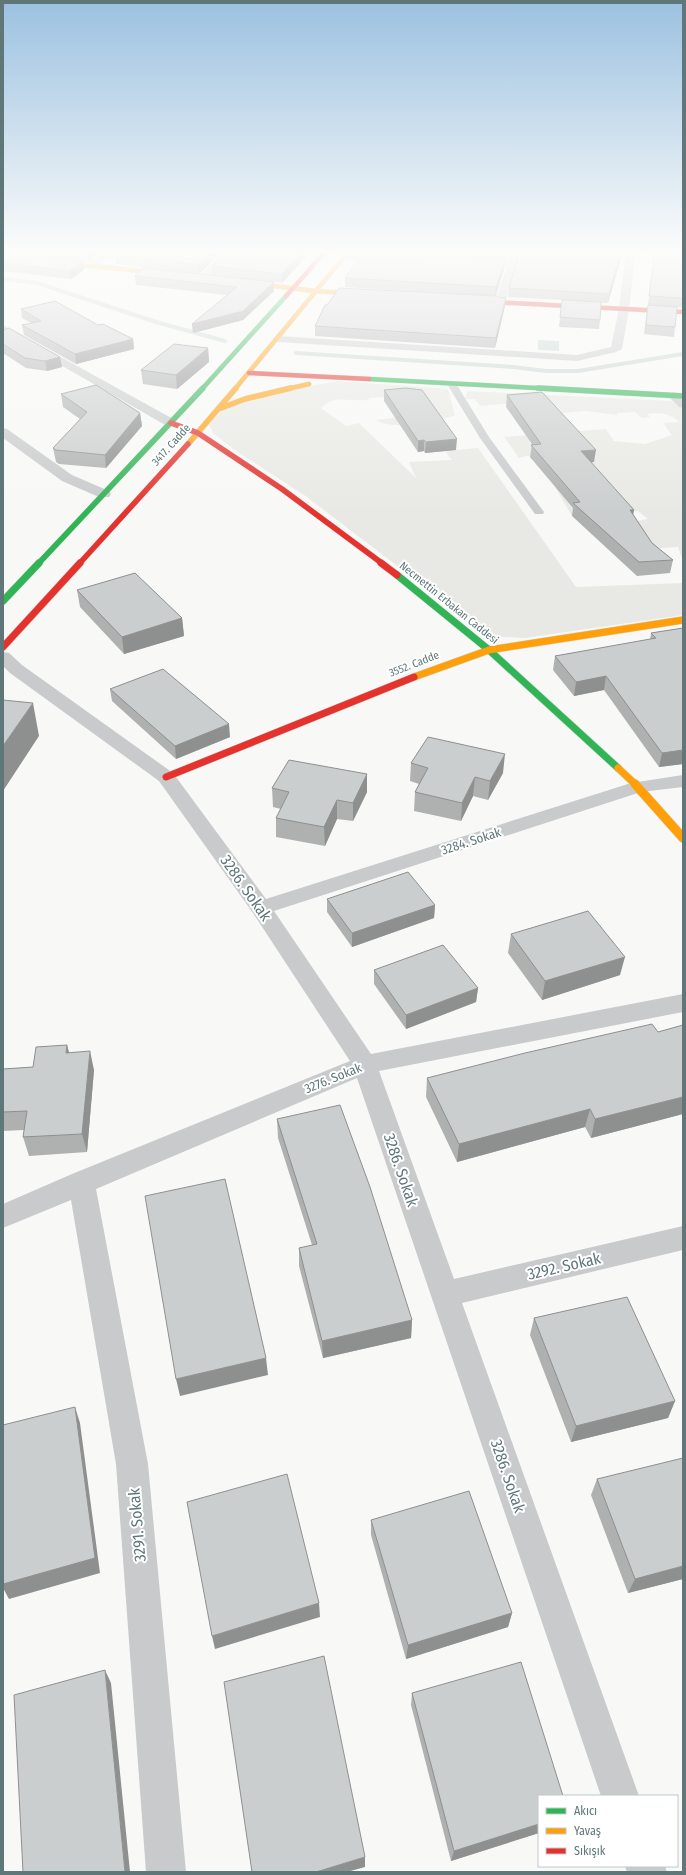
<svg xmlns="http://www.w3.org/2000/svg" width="686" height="1875" viewBox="0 0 686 1875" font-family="'Fira Sans Condensed',sans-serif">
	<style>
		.green { fill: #e8e9e4 }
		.water { fill: #c8d4d3 }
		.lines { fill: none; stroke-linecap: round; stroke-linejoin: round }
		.stream { stroke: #c8d4d3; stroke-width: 4 }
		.fast-far2-casing { stroke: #d3d4d4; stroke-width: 5 }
		.fast-far1-casing { stroke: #d3d4d4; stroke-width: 6 }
		.fast-casing { stroke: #d3d4d4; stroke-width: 8 }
		.slow-far3-casing { stroke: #d3d4d4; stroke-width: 5 }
		.slow-far2-casing { stroke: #d3d4d4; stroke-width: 6 }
		.slow-far1-casing { stroke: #d3d4d4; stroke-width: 8 }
		.slow-casing { stroke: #d3d4d4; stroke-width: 10 }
		.jam-far2-casing { stroke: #d3d4d4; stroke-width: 5 }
		.jam-far1-casing { stroke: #d3d4d4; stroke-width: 6 }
		.jam-casing { stroke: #d3d4d4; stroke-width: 8 }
		.lane { fill: #c8cacb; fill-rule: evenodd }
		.street { fill: #c8cacb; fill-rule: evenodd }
		.fast-far2 { stroke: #30b455; stroke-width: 4.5 }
		.fast-far1 { stroke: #30b455; stroke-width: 5.5 }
		.fast { stroke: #30b455; stroke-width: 7 }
		.slow-far3 { stroke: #ff9f0a; stroke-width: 4.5 }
		.slow-far2 { stroke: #ff9f0a; stroke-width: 5.5 }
		.slow-far1 { stroke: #ff9f0a; stroke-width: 7 }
		.slow { stroke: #ff9f0a; stroke-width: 9 }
		.jam-far2 { stroke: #e5322d; stroke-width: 4.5 }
		.jam-far1 { stroke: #e5322d; stroke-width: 5.5 }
		.jam { stroke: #e5322d; stroke-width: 7 }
		.wall { fill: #afb1b1 }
		.shaded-wall { fill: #8e9090 }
		.building { fill: #cbcece; stroke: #8e9090 }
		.labels { text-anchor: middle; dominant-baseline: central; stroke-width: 4; stroke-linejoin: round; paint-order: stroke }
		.far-street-label { font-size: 11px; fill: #60777a; stroke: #fff }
		.street-label { font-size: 13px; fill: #60777a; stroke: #fff }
		.near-street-label { font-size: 16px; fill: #60777a; stroke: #fff }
	</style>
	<rect width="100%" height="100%" fill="#f8f8f7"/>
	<!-- green -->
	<path class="green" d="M338 381 448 389 455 415C437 422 393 431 376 420L400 417 387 397 368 398 369 400C353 402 333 394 321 408L346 426 359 423 416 478 409 462 452 460 445 451 478 448 576 587 683 583V615L525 638 489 636 307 497 233 449 213 433 209 425 222 409 300 388Z
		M467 391 673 401 683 409V561L678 547 612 551 615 525 648 519 638 511 572 516 554 485 594 481 570 453 526 456 519 458 504 437 606 429 614 441 645 444 672 435 663 423 679 422C671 413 659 412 647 414L650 417 642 418 635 412 617 413 618 415 585 411 563 413 558 407 522 402 481 406 474 399H465Z"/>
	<!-- water -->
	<path class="water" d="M538 340 559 341V351L538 350Z"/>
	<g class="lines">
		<!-- stream -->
		<path class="stream" d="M3 279 37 283 156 322 225 341
			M296 353 513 367 546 371H578L683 354"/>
		<!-- fast-far2 casing -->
		<g class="fast-far2-casing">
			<path id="fast-far2" d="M369 379 556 389
				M202 389 286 296"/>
		</g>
		<!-- fast-far1 casing -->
		<g class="fast-far1-casing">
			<path id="fast-far1" d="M538 388 683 396
				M38 564 203 388"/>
		</g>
		<!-- fast casing -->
		<g class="fast-casing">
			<path id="fast" d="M397 575 489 650 618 768
				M3 601 39 563"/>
		</g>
		<!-- slow-far3 casing -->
		<g class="slow-far3-casing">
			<path id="slow-far3" d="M3 257 171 274
				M243 282 315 291 366 294
				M235 389 349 251
				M287 389 309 384"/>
		</g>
		<!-- slow-far2 casing -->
		<g class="slow-far2-casing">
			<path id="slow-far2" d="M221 408 245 399 291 388
				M188 444 236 388"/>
		</g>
		<!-- slow-far1 casing -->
		<g class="slow-far1-casing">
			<path id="slow-far1" d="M414 677 489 650 683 620
				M618 768 636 785"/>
		</g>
		<!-- slow casing -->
		<g class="slow-casing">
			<path id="slow" d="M635 784 683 838"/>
		</g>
		<!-- jam-far2 casing -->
		<g class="jam-far2-casing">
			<path id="jam-far2" d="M286 296 326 251
				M474 301 683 312
				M249 373 369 379"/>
		</g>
		<!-- jam-far1 casing -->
		<g class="jam-far1-casing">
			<path id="jam-far1" d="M171 423 198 433 282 489 383 564
				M79 564 188 444"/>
		</g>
		<!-- jam casing -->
		<g class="jam-casing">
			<path id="jam" d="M381 563 397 575
				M3 647 80 563
				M166 777 414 677"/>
		</g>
		<!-- lane -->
		<path class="lane" d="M452 381 455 382 489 437 544 512 543 514H535L480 438 447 384Z"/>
		<!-- street -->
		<path class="street" d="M106 251H118L95 267H89L87 265 89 263Z
			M224 251H235L205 280H199L197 278Z
			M511 251 520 252 505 303 500 306 495 303 506 268 475 266 470 263 475 260 507 262Z
			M626 251H636L629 309 622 349 616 352 577 361 278 342 273 339 278 336 577 355 611 347 619 309Z
			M344 254 388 256 393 259 388 262 341 259 339 257Z
			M3 325 175 420 177 423 175 426H167L3 332Z
			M674 392 683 398V408L679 407 668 396Z
			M3 428 7 429 72 475 109 491 111 494 109 497H99L62 481 3 438Z
			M3 652 9 653 22 665 173 773 266 899 631 783 683 775V787L641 792 274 911 371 1054 683 994V1012L379 1071 454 1279 683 1226V1250L462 1303 639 1796H601L357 1078 96 1189 148 1464 186 1872H146L116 1464 71 1200 3 1228V1204L72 1174 350 1061 253 913 159 781 10 673 3 666Z
			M625 1866H665L667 1872H627Z"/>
		<!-- fast-far2 -->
		<use href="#fast-far2" class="fast-far2"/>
		<!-- fast-far1 -->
		<use href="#fast-far1" class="fast-far1"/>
		<!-- fast -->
		<use href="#fast" class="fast"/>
		<!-- slow-far3 -->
		<use href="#slow-far3" class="slow-far3"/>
		<!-- slow-far2 -->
		<use href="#slow-far2" class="slow-far2"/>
		<!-- slow-far1 -->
		<use href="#slow-far1" class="slow-far1"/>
		<!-- slow -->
		<use href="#slow" class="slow"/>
		<!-- jam-far2 -->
		<use href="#jam-far2" class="jam-far2"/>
		<!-- jam-far1 -->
		<use href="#jam-far1" class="jam-far1"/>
		<!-- jam -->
		<use href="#jam" class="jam"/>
	</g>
	<!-- wall -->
	<path class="wall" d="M3 251H99V254L88 262 3 253Z
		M222 251 199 274 116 264 115 255Z
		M311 251 282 283 212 275V266Z
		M370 251H510L506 260 370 254Z
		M520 251H623L608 303H601L600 320 599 329 559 327 562 300 508 297 509 288Z
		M655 251H683V308L677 307 674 337 644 334Z
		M3 253 83 262 84 270 71 279 3 271Z
		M504 269 496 296 500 298 506 297 505 306 495 348 315 336V326L455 294 345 287V278Z
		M135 276 274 282V291L243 320 193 333 192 324 227 295 136 285Z
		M21 309 98 325 133 339 134 349 76 364 24 335 22 325 31 323 22 318Z
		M3 330 60 357 62 367 47 371 26 368 3 353Z
		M208 348 209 362 177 389 143 384 141 370Z
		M384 390 456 450 425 453 424 451 418 452 384 401Z
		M61 394 140 413 142 426 106 468 59 464 56 462 53 448 80 419 63 407Z
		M507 395 594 462H591L633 515 652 543 673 560 670 573 637 576 572 516 573 508 530 457 532 444 506 407Z
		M77 590 182 618 184 636 124 654 80 607Z
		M683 628V764L659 767 604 690 574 696 553 670 555 656 650 640 651 633Z
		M110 689 230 737 176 759 112 701Z
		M411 763 503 773 488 800 473 796 461 821 414 811 415 792 419 784 410 781Z
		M367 774V792L353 821 337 819 325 846 276 837V818L281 809 273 807 272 788Z
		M327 899 435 905 434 918 352 947 327 912Z
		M511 934 620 975 542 1000 508 953Z
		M374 970 478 988 476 1002 406 1029 374 984Z
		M683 1025V1114L591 1138 585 1127 457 1162 426 1097 427 1078 658 1032Z
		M67 1045 69 1053 94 1070 87 1152 29 1156 23 1137 24 1130 3 1131V1069L33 1067Z
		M277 1119 412 1320 411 1338 323 1358 299 1266V1248L312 1245 278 1138Z
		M534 1318 675 1401 668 1418 571 1442 530 1335Z
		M597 1479 683 1579 628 1593 591 1495Z
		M371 1520 512 1613 508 1627 406 1659 371 1535Z
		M412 1693 539 1796V1833L451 1861 411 1705Z"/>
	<!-- shaded-wall -->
	<path class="shaded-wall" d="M90 251H99V254L88 262 87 253Z
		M212 251H222L199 274V265Z
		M302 251H311L282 283V274Z
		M507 251H510L506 260 507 252Z
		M621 251H623L608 303 609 294Z
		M505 261 504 269 495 297 496 287Z
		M83 262 84 270 71 279 69 271Z
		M274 282V291L243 320 193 333 192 324Z
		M506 297 505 306 495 348 496 338Z
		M133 339 134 349 76 364 75 354Z
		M208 348 209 362 177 389 176 375Z
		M60 357 62 367 47 371 45 361Z
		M140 413 142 426 106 468 105 455Z
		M457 439 456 450 425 453 426 442Z
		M424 440V451L418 452V441Z
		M596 450 594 462 580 464 581 451Z
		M630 510H634L632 522Z
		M182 618 184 636 124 654 122 637Z
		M606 676 604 690 574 696 576 682Z
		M33 703 39 736 3 791V746Z
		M229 724 230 737 176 759 175 746Z
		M683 750V764L659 767 662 753Z
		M505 754 503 773 488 800 490 781Z
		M367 774V792L353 821V803Z
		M475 777 473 796 461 821 462 803Z
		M337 800V819L325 846 324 827Z
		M435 905 434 918 352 947V933Z
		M625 957 620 975 542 1000 545 981Z
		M478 988 476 1002 406 1029V1015Z
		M67 1045 72 1064 66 1053Z
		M90 1051 94 1070 87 1152 82 1134Z
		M683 1097V1114L591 1138 595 1119Z
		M590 1109 585 1127 457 1162 459 1144Z
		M412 1320 411 1338 323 1358 322 1341Z
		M266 1358 268 1375 180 1396 176 1379Z
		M675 1401 668 1418 571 1442 576 1426Z
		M75 1407 80 1423 100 1573 9 1599 3 1588V1584Z
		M683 1566V1579L628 1593 635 1579Z
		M319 1603 320 1617 215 1649 212 1636Z
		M512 1613 508 1627 406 1659 408 1645Z
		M105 1670 111 1683 130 1872H125Z
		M539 1824V1833L451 1861 454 1851Z
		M365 1857V1867L347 1872H316Z"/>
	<!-- building -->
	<path class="building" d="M67 251H90L87 253Z
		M120 251H212L199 265 115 255Z
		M227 251H302L282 274 212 266Z
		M520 251H621L609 294 509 288Z
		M655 251H683V298L649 296Z
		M3 253 83 262 69 271 3 263Z
		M362 254 505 261 496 287 345 278Z
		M144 268 274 282 243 311 192 324 237 287 135 276Z
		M339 288 497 296 500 298 506 297 496 338 315 326 325 305H327Z
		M562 300 601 302 600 320 560 317Z
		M55 301 98 325 103 324 133 339 75 354 22 325 41 321 21 309Z
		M648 305 677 307 675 327 646 325Z
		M9 328 60 357 45 361 25 358 3 344V330Z
		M174 344 208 348 176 375 141 370Z
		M96 385 140 413 105 455 56 450 53 448 87 412 61 394Z
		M406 388 422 390 457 439 426 442 424 440 418 441 384 390Z
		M542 392 596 450 581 451 634 510H630L652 543 673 560 639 562 573 503 580 502 531 445 541 444 507 395Z
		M135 573 182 618 122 637 77 590Z
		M683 628V750L662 753 606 676 576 682 555 656 656 638 651 633Z
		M163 669 229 724 175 746 110 689Z
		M3 700 33 703 3 746Z
		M428 737 505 754 490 781 475 777 462 803 415 792 428 768 411 763Z
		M289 760 367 774 353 803 337 800 324 827 276 818 289 792 272 788Z
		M408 872 435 905 352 933 327 899Z
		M588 911 625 957 545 981 511 934Z
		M443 945 478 988 406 1015 374 970Z
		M652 1024 658 1032 683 1025V1097L595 1119 590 1109 459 1144 427 1078 525 1053Z
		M67 1045 66 1053 90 1051 82 1134 23 1137 27 1111 3 1112V1069L33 1067 36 1047Z
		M340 1105 370 1187 412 1320 322 1341 299 1248 317 1244 277 1119Z
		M225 1179 266 1358 176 1379 145 1196Z
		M627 1297 675 1401 576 1426 534 1318Z
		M75 1407 95 1558 3 1584V1425Z
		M683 1458V1566L635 1579 597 1479Z
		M287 1474 319 1603 212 1636 187 1502Z
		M469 1491 512 1613 408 1645 371 1520Z
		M324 1656 365 1857 316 1872H252L224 1682Z
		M521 1662 563 1796H539V1824L454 1851 412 1693Z
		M105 1670 125 1872H23L14 1695Z"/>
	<!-- sky -->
	<linearGradient id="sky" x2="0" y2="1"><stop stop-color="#9bc1e0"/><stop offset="0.49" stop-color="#fcfcfb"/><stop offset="1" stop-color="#fcfcfb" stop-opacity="0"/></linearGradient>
	<rect width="686" height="514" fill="url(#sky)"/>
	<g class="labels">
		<!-- far-street labels -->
		<g class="far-street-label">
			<text transform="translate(171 445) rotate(-48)">3417. Cadde</text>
			<text transform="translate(449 603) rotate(39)">Necmettin Erbakan Caddesi</text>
			<text transform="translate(414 664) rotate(-21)">3552. Cadde</text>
		</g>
		<!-- street labels -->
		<g class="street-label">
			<text transform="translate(471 841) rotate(-18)">3284. Sokak</text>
			<text transform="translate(333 1078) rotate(-22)">3276. Sokak</text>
		</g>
		<!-- near-street labels -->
		<g class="near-street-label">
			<text transform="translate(246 888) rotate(55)">3286. Sokak</text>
			<text transform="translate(401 1170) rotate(71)">3286. Sokak</text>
			<text transform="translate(564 1266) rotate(-13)">3292. Sokak</text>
			<text transform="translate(508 1476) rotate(71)">3286. Sokak</text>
			<text transform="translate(137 1525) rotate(-95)">3291. Sokak</text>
		</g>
	</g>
	<!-- border -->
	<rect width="686" height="1875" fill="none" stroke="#60777a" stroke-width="8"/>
	<!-- legend -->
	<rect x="538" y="1795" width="140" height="72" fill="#ffffff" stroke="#bfc9ca"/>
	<rect x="546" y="1808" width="20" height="6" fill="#30b455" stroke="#bfc9ca"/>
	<text x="574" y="1815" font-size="12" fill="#60777a">Akıcı</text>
	<rect x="546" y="1828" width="20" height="6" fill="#ff9f0a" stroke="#bfc9ca"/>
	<text x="574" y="1835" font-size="12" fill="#60777a">Yavaş</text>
	<rect x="546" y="1848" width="20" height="6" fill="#e5322d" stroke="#bfc9ca"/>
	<text x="574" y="1855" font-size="12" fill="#60777a">Sıkışık</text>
</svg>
